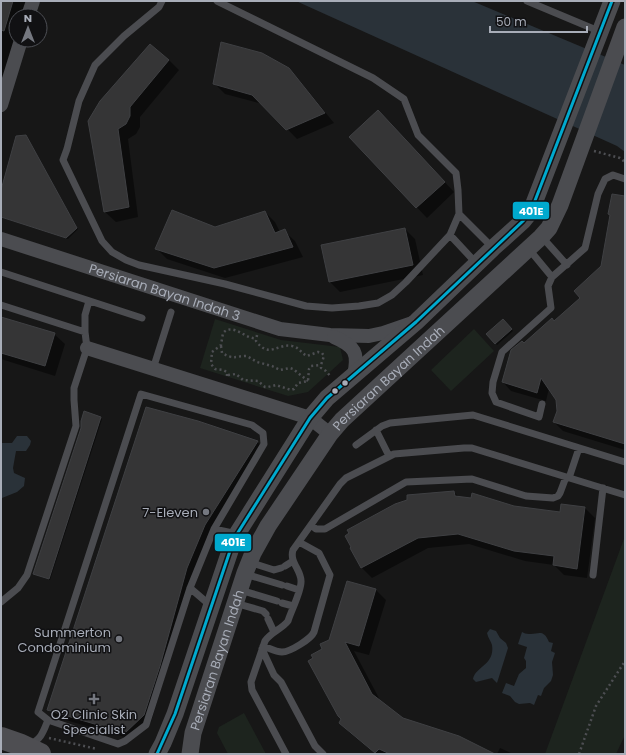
<svg xmlns="http://www.w3.org/2000/svg" width="626" height="755" viewBox="0 0 626 755" font-family="Poppins,sans-serif">
	<style>
		.green { fill: #1d241e }
		.water { fill: #2a3239 }
		.shadow { fill: #0007 }
		.building { fill: #353536; stroke: #3f4043 }
		.lines { fill: none; stroke-linecap: round; stroke-linejoin: round }
		.path { stroke: #4d4e52; stroke-width: 2.5; stroke-dasharray: 2 3; stroke-linecap: butt }
		.service { stroke: #4b4c50; stroke-width: 7 }
		.minor { stroke: #4b4c50; stroke-width: 14 }
		.tertiary { stroke: #4b4c50; stroke-width: 17 }
		.trunk { stroke: #4e4e52; stroke-width: 22 }
		.bus-1-casing { stroke: #111113; stroke-width: 6 }
		.bus-1 { stroke: #00a9ce; stroke-width: 3 }
		.bus-dot { fill: #a8adb8; stroke: #111113; stroke-width: 1.5 }
		.poi-dot { fill: #757880; stroke: #111113; stroke-width: 1.5 }
		.labels { text-anchor: middle; dominant-baseline: central; stroke-width: 3; stroke-linejoin: round; paint-order: stroke }
		.street-label { font-size: 13px; fill: #a8adb8; stroke: #111113 }
		.poi-label { font-size: 13px; fill: #a8adb8; stroke: #111113; text-anchor: end }
		.line-badge { stroke: #111113; stroke-width: 1.5 }
		.badge-label { font-size: 11px; text-anchor: middle; font-weight: bold; fill: #fff }
	</style>
	<rect width="100%" height="100%" fill="#171717"/>
	<!-- green -->
	<path class="green" d="M215 319 281 340 340 347 343 360 308 392 288 396 200 368Z
		M474 329 494 351 451 391 431 370Z
		M625 536V735L616 754H545Z
		M244 713 266 754H228L217 733 219 727Z"/>
	<!-- water -->
	<path class="water" d="M296 1H472L625 65V152L617 146Z
		M17 436H27L31 441 30 445 26 451H16L13 468 14 473 25 478 24 486 17 492 2 498 1 503V443H12Z
		M490 629 496 631 500 638 506 643 508 648 497 683 492 678 476 682 473 679C476 666 495 665 492 645 491 641 488 638 487 633Z
		M522 632C524 633 526 634 529 634 538 635 543 628 549 642L553 643 551 651 555 653 552 662 553 675 551 681 544 688 541 696 538 695 534 705 530 703 519 704 515 702 510 696 502 693 506 683 514 686 519 674 526 668V661L524 658 527 647 518 644Z"/>
	<!-- shadow -->
	<path class="shadow" d="M1 1H34L29 16H16V40H23L1 116Z
		M169 60 179 70 140 117V127L136 134 128 139 138 217 116 222 105 212 89 121Z
		M289 69 299 80 334 123 297 139 263 104 225 94 214 83Z
		M388 122 454 192 427 218 350 137Z
		M26 136 78 229 68 239 1 217V194Z
		M625 197V450L563 431 554 422 558 412 557 399 549 388 546 401 511 391 503 382 524 345 554 322 581 298 602 266Z
		M265 212 275 222 280 232 284 231 295 241 303 257 225 278 167 259 157 249Z
		M405 229 415 239 423 275 340 292 330 282 322 246Z
		M1 318 54 334 65 344 55 376 1 359Z
		M503 320 513 331 497 345 487 334Z
		M85 413 102 419 50 580 34 574 82 428Z
		M257 442 264 448 212 533 194 576 166 673 151 722 132 739 55 717 48 710Z
		M454 492 460 498 514 507 561 513 562 505 585 508 595 518 587 578 564 575 554 565 525 561 469 544 428 548 372 578 362 568 351 548Z
		M376 590 386 600 369 655 354 651 381 702 402 719 493 754H376L350 733 340 723 343 720 323 649 330 641Z
		M500 748 513 754H497Z"/>
	<!-- building -->
	<path class="building" d="M1 1H13L4 31 1 30Z
		M221 42 262 53 289 68 325 113 286 130 252 95 213 84Z
		M150 44 169 60 130 107V116L126 124 118 129 129 207 104 212 88 121 100 101Z
		M378 110 445 182 416 208 349 137Z
		M26 135 77 228 66 238 1 217V190L16 136Z
		M612 194 625 196V444L553 422 557 411 556 400 541 378 537 393 502 382 511 350 522 341 524 343 552 318 554 321 580 298 574 291 601 266 610 215 608 214Z
		M172 210 215 227 265 211 275 233 285 229 293 247 214 268 155 249Z
		M405 228 413 265 329 282 321 245Z
		M1 317 55 333 45 366 1 353Z
		M503 319 512 329 495 344 486 334Z
		M146 407 198 421 258 441 205 525 187 568 160 666 144 715 125 733 47 710Z
		M84 411 101 417 49 579 33 574 81 428V421Z
		M454 491 455 496 471 498 472 493 514 506 560 512 561 504 585 507 577 569 553 565 554 556 514 551 458 534 418 538 361 568 350 548 351 547 345 536 349 533 347 530 395 504 407 500V495Z
		M347 581 376 589 359 646 345 642 372 694 403 718 459 736 495 754H390L379 749 375 753 339 723 341 719 338 716 308 661 313 658 311 655 322 649 320 644 329 640Z"/>
	<g class="lines">
		<!-- path -->
		<path class="path" d="M594 151 620 158 625 162
			M257 335 256 341C269 359 278 343 292 346 299 347 301 353 307 356L318 352 322 353 324 356 321 365V368L326 371 331 377
			M221 346 222 353C234 360 235 356 247 356L257 362 272 366 280 370 290 368 293 369 308 381
			M228 375 236 374 243 380 258 381 265 387H268L276 385 291 390 294 389 298 383 308 381 309 369 311 366 321 365
			M227 376V372L223 370 215 369 211 364 212 352 221 345 223 333C233 322 246 340 256 338
			M49 738 97 749
			M579 754 596 706 625 661"/>
		<!-- service -->
		<path class="service" d="M162 1 159 7 124 36 95 65 79 101 67 149 63 160 102 241 112 252 126 260 139 265 225 284 306 306 332 308 359 306 378 303 392 295 406 282 450 235 459 214 458 190 456 173 418 135 404 99 373 78 217 1
			M527 1 601 32
			M459 214 493 248
			M450 235 477 264
			M542 237 567 265
			M528 248 552 277
			M1 272 142 318
			M1 305 85 332
			M153 369 171 312
			M141 394 252 425 263 433 264 444 214 529 190 588 146 725 125 741 118 744 48 720 38 712Z
			M542 404 539 417 496 402 492 393 493 382 502 352 551 308 548 286 552 277 585 248 598 194 605 179 613 175 625 179
			M376 430 389 456
			M356 445 382 426 390 423 473 415 625 462
			M569 478 579 448
			M311 525 316 529H325L406 482 472 479 526 496 553 498 558 496 560 493 566 477
			M214 529 237 534
			M249 562 274 570 281 568
			M285 566 293 561
			M245 574 282 585
			M593 575 603 488
			M287 586 299 590
			M190 588 211 606
			M240 590 277 601
			M1 602 18 588 27 575 76 426 74 400V388L87 348 85 332V315L89 301
			M235 603 263 611 266 614
			M282 603 293 606
			M268 619 274 632
			M263 646C269 648 276 652 282 652 290 652 311 639 314 632L330 575 319 553 299 542
			M262 649 274 675 281 682 315 746 323 754
			M29 744C41 741 44 730 48 720
			M286 754 252 690 251 682 265 641C271 632 282 629 288 621 291 611 301 592 301 582 302 571 289 562 293 550L340 484 346 478 394 454 464 448H472L625 495"/>
		<!-- minor -->
		<g class="minor">
			<path d="M28 16 33 1"/>
			<path d="M1 105 21 40"/>
			<path id="s1" d="M1 239 280 329 330 335 369 336 383 333 412 323"/>
			<path d="M334 337C355 346 359 353 354 375"/>
			<path d="M87 348 310 418 330 434"/>
		</g>
		<!-- tertiary -->
		<g class="tertiary">
			<path d="M157 754 163 743 175 714 232 545 237 534 310 418 327 398 416 322 493 248 523 221 531 211 612 1"/>
			<path id="s2" d="M190 754 193 733 245 573 253 553 268 526 330 434 342 420 541 237 549 228 560 205 625 27"/>
		</g>
		<!-- trunk -->
		<path class="trunk" d="M1 738 21 745 40 754"/>
		<!-- bus-1 casing -->
		<g class="bus-1-casing">
			<path id="bus-1" d="M157 754 175 714 232 545 237 534 310 418 327 398 416 322 523 221 531 211 612 1"/>
		</g>
		<!-- bus-1 -->
		<use href="#bus-1" class="bus-1"/>
	</g>
	<!-- markers -->
	<g class="bus-dot">
		<circle cx="345" cy="383" r="3.5"/>
		<circle cx="335" cy="391" r="3.5"/>
	</g>
	<g class="poi-dot">
		<circle cx="206" cy="512" r="4"/>
		<circle cx="119" cy="639" r="4"/>
		<path d="M92 693h4v4h4v4h-4v4h-4v-4h-4v-4h4z"/>
	</g>
	<g class="labels">
		<!-- street labels -->
		<g class="street-label">
			<text stroke="none"><textPath href="#s1" startOffset="172">Persiaran Bayan Indah 3</textPath></text>
			<text stroke="none"><textPath href="#s2" startOffset="434">Persiaran Bayan Indah</textPath></text>
			<text stroke="none"><textPath href="#s2" startOffset="98">Persiaran Bayan Indah</textPath></text>
		</g>
		<!-- poi labels -->
		<g class="poi-label">
			<text x="198" y="512">7-Eleven</text>
			<text x="111" y="632">Summerton<tspan x="111" dy="15">Condominium</tspan></text>
			<text x="94" y="714" text-anchor="middle">O2 Clinic Skin<tspan x="94" dy="15">Specialist</tspan></text>
		</g>
	</g>
	<g class="line-badge">
		<rect x="512" y="201" width="38" height="19" rx="4" fill="#00a9ce"/>
		<rect x="214" y="533" width="38" height="19" rx="4" fill="#00a9ce"/>
	</g>
	<g class="badge-label">
		<text x="531" y="215">401E</text>
		<text x="233" y="546">401E</text>
	</g>
	<!-- border -->
	<rect width="626" height="755" fill="none" stroke="#a8adb8" stroke-width="4"/>
	<!-- north arrow -->
	<g transform="translate(28 28)"><circle r="19" fill="#111113" stroke="#4d4f55"/>
	<path d="M0-3L7 15L0 10L-7 15Z" fill="#757880"/>
	<text y="-6" font-size="11" font-weight="bold" text-anchor="middle" fill="#a8adb8">N</text>
	</g>
	<!-- scale -->
	<path d="M490 26v6h97v-6" fill="none" stroke="#a8adb8" stroke-width="2"/>
	<text x="496" y="26" font-size="12" fill="#a8adb8" stroke="#111113" stroke-width="3" paint-order="stroke">50 m</text>
</svg>
